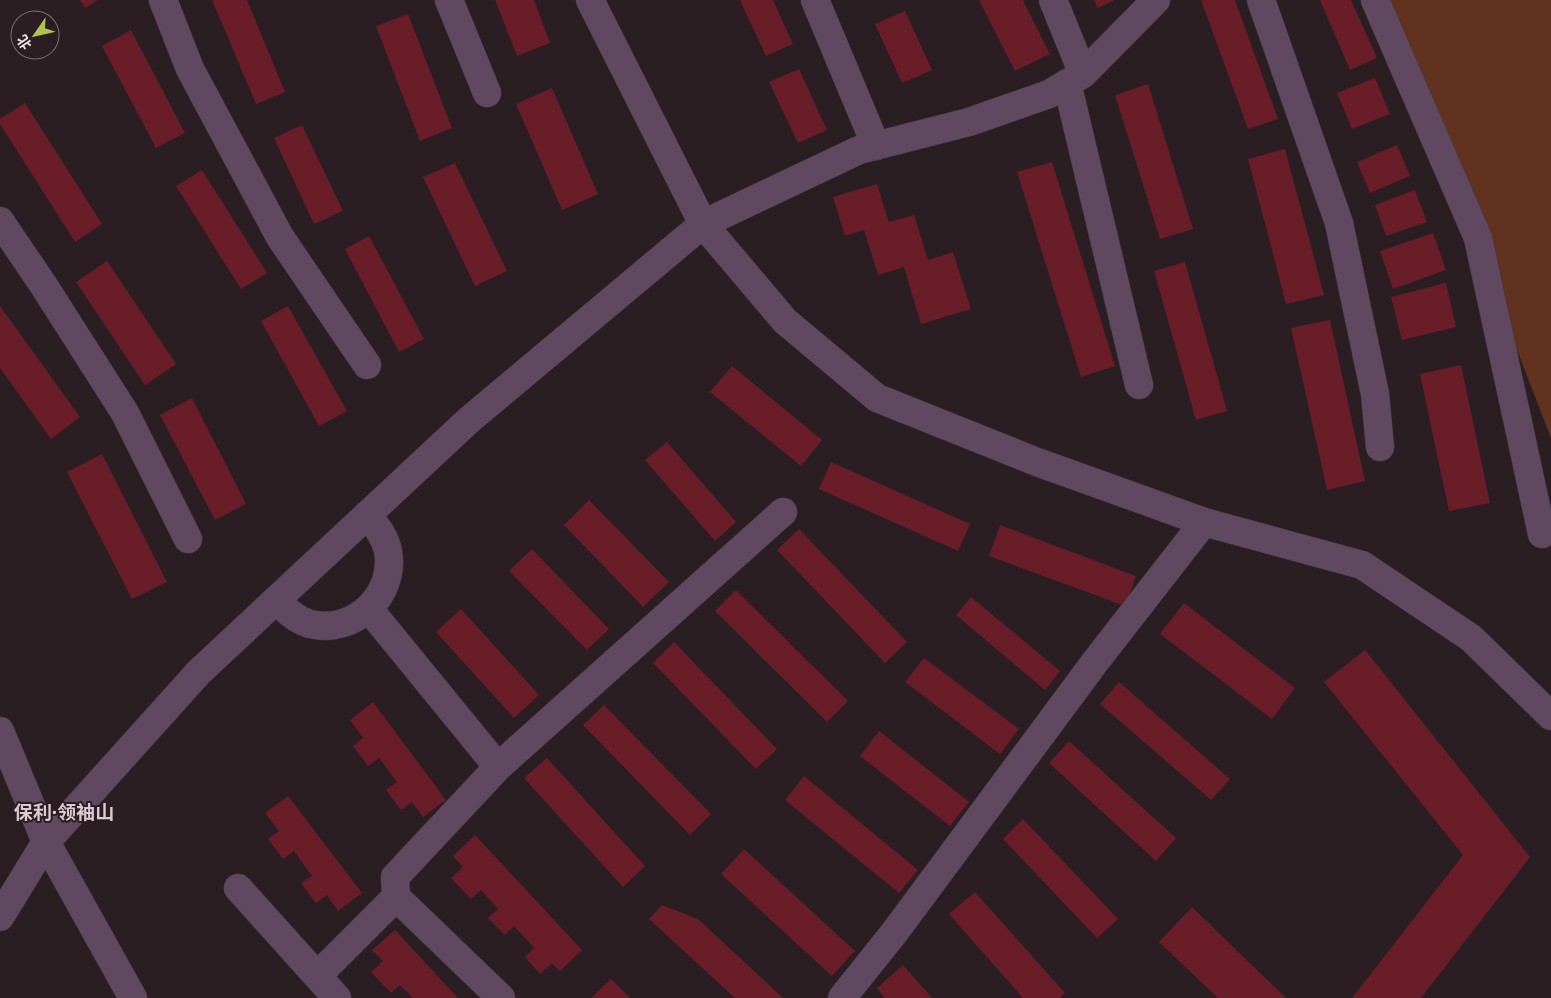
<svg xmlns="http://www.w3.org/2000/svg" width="1551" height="998" viewBox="0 0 1551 998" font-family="'Noto Sans','Noto Sans SC',sans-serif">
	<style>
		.green { fill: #61321f }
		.building { fill: #681d28 }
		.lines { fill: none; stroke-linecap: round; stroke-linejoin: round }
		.minor-casing { stroke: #463a3f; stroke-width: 29 }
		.tertiary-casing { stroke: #463a3f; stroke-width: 29 }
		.minor { stroke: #604960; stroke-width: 28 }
		.tertiary { stroke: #604960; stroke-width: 28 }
		.labels { text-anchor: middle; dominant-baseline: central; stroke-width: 4; stroke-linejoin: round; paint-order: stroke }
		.district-label { font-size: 19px; font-weight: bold; fill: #dcc9d1; stroke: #2b1e23 }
	</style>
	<rect width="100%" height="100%" fill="#2b1e23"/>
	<!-- green -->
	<path class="green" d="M1382 0H1551V438Z"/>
	<!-- building -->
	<path class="building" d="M80 0H98L85 8Z
		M212 0H247L285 92 256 104Z
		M495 0H534L550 43 517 56Z
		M740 0H773L793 44 766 56Z
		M979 0H1023L1050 54 1015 71Z
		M1094 0H1115L1098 8Z
		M1201 0H1235L1278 119 1248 129Z
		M1320 0H1351L1377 58 1350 70Z
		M905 11 932 70 902 83 875 24Z
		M408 14 452 128 420 141 376 26Z
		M131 30 185 133 156 148 102 46Z
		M799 69 827 130 798 143 769 82Z
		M1375 78 1390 114 1352 129 1337 93Z
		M1148 84 1193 229 1160 239 1115 95Z
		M552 88 598 194 562 210 516 104Z
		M25 103 102 224 75 242 0 124V119Z
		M302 125 343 211 314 224 274 138Z
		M1397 145 1410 176 1370 193 1357 162Z
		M1285 149 1324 295 1286 304 1248 159Z
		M1052 162 1115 366 1081 377 1017 172Z
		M455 163 507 271 475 286 423 177Z
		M202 170 267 273 241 289 176 186Z
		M877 184 889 222 914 215 928 260 953 252 971 309 921 324 904 267 878 275 864 230 845 236 833 197Z
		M1415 190 1427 222 1386 236 1375 205Z
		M1433 233 1446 270 1393 289 1380 251Z
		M369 236 424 339 399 352 345 249Z
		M107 261 176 364 145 385 76 282Z
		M1185 262 1227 411 1196 420 1154 271Z
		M1446 283 1456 327 1402 340 1391 297Z
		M0 306 80 417 51 439 0 368Z
		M288 306 347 411 319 426 261 321Z
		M1330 320 1365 481 1327 490 1291 328Z
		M1461 365 1490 503 1449 511 1420 374Z
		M732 366 822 440 801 466 710 392Z
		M192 398 246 504 215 520 160 415Z
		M667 442 736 522 715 541 645 460Z
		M102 454 167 582 132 599 67 472Z
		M831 462 970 524 958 551 819 489Z
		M589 500 669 582 643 607 564 525Z
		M1000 525 1136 576 1125 606 989 556Z
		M799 529 907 642 885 663 777 550Z
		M532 549 609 629 587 650 509 571Z
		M736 590 848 701 827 722 715 611Z
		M971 597 1060 671 1045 690 956 615Z
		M1184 603 1295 688 1272 719 1160 634Z
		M461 609 539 695 514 718 436 632Z
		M674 642 777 749 756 769 653 663Z
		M1365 650 1530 857 1421 998H1352L1463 855 1324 682Z
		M924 658 1019 729 1000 754 905 682Z
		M1119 682 1230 779 1211 800 1100 704Z
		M373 702 446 800 423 817 412 802 401 810 386 790 397 782 379 758 368 766 353 746 363 738 350 720Z
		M604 705 711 814 690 835 583 725Z
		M879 731 969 802 950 826 860 756Z
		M1069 741 1176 838 1156 861 1049 763Z
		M547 758 645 866 623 887 524 778Z
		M804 776 918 870 899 893 785 800Z
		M288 796 362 893 338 911 327 895 316 903 301 883 312 876 294 851 283 859 268 839 279 831 265 813Z
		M1023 819 1118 919 1097 938 1003 839Z
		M475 835 582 950 560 971 552 963 540 974 525 957 534 948 514 926 505 935 488 918 498 909 481 890 471 899 451 878 463 867 453 856Z
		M744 849 855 951 832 976 721 874Z
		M975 892 1065 993 1059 998H1023L949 914Z
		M662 905 698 919 783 998H735L649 919Z
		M1192 907 1286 998H1218L1159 942Z
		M395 930 458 998H413L400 985 391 993 371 972 383 961 372 950Z
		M903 965 932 998H885L877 988Z
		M611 979 630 998H591Z"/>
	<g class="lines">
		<!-- minor casing -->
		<g class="minor-casing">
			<path id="minor" d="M163 0 190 69 280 237 367 365
				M449 0 487 93
				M815 0 876 146
				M1053 0 1083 74
				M1261 0 1339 223 1375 394 1380 447
				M1375 0 1478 238 1542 534
				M1067 83 1139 385
				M0 221 44 286 125 413 188 539
				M703 224 859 150 969 122 1049 94 1083 74 1156 0
				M276 600C286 610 296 620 310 624 354 635 396 595 388 551 385 536 376 526 367 515
				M369 609 498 767
				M238 888 337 998
				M317 976 396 897
				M501 998 396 897 395 877 498 767 783 512
				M842 998 894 933 1095 662 1204 522"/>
		</g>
		<!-- tertiary casing -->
		<g class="tertiary-casing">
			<path id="tertiary" d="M590 0 703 224 785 321 877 398 1037 462 1204 522 1362 565 1471 638 1551 716
				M0 731 46 842 133 998
				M0 917 46 842 199 672 469 420 703 224"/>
		</g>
		<!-- minor -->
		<use href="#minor" class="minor"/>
		<!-- tertiary -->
		<use href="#tertiary" class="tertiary"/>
	</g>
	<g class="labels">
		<!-- district labels -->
		<g class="district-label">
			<text x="64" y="812">保利·领袖山</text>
		</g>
	</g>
	<!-- north arrow -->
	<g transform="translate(35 35) rotate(236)"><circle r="24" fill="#2b1e23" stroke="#796e72"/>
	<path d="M0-4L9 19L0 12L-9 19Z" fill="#b3c24b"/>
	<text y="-8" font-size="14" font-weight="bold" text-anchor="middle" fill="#efe6e9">北</text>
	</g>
</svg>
